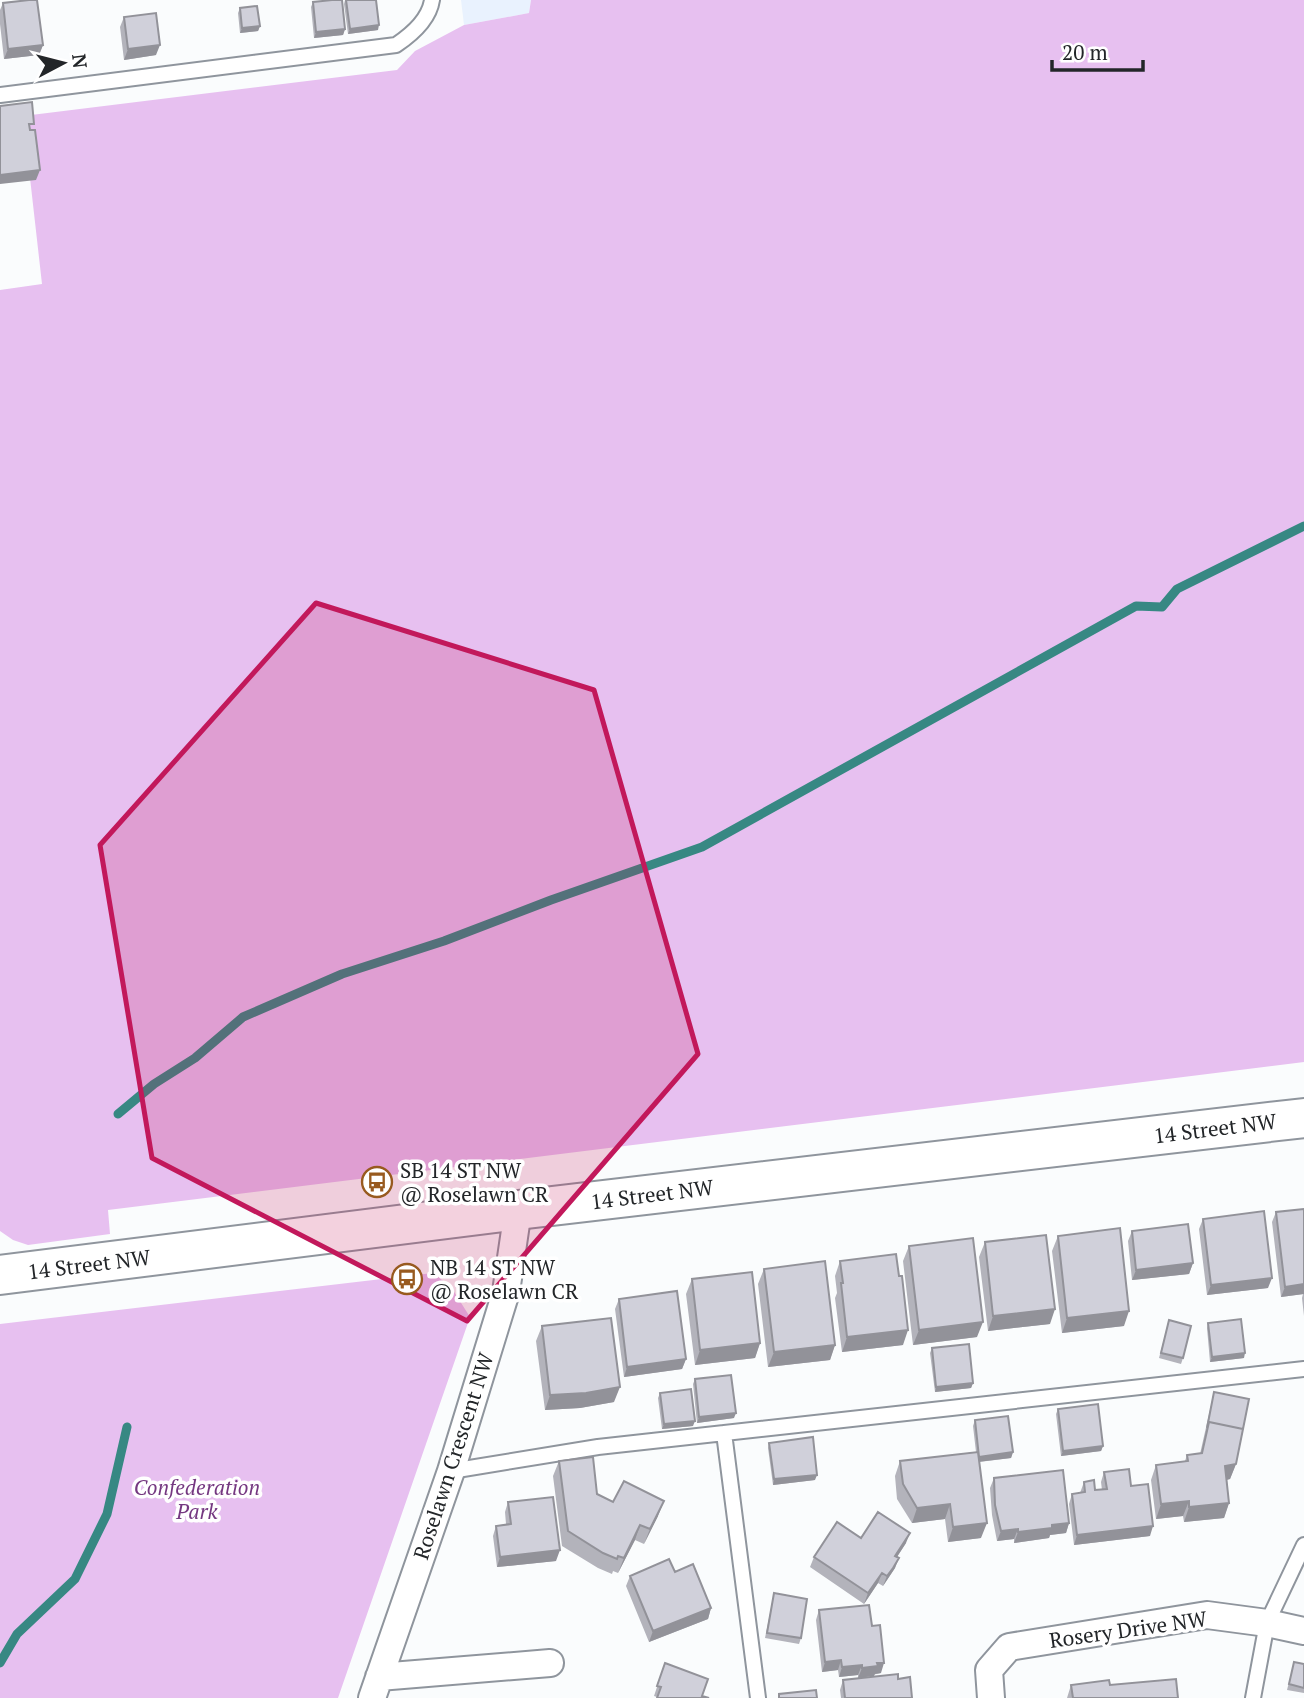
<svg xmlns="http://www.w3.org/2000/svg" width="1304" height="1698" viewBox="0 0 1304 1698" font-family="'PT Serif',serif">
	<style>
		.built { fill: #e9f2fe }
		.green { fill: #e7c0f0 }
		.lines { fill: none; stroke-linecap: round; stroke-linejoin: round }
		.stream { stroke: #378883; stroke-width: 9 }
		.service-casing { stroke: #8f959d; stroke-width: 18 }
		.minor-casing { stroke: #8f959d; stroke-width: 30 }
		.secondary-casing { stroke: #8f959d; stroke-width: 42 }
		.service { stroke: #fff; stroke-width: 14 }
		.minor { stroke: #fff; stroke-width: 26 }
		.secondary { stroke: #fff; stroke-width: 38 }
		.wall { fill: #b3b3bb }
		.shaded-wall { fill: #929299 }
		.building { fill: #d0d0da; stroke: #929299; stroke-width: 2 }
		.marked { fill: #c2185b; fill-opacity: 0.2; stroke: #c2185b; stroke-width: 5; stroke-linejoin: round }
		.labels { text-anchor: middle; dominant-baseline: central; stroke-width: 7; stroke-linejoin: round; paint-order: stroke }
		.street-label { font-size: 21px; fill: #232629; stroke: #fff }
		.poi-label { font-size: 21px; fill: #232629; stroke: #fff; text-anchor: start }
		.park-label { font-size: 21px; font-style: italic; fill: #753881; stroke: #fff }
	</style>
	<rect width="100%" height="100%" fill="#fafcfd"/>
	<!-- built -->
	<path class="built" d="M461 0H531L529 13 464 25Z"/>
	<!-- green -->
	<path class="green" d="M531 0H1304V1062L108 1210 110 1234 28 1245 13 1240 0 1231V290L42 284 23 116 397 70 415 51 464 25 529 13Z
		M433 1273 451 1287 470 1317 338 1698H0V1324Z"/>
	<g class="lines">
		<!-- stream -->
		<path class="stream" d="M118 1114 154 1084 195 1058 243 1017 342 974 444 941 551 900 702 847 1136 606 1162 607 1177 589 1304 526
			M0 1663 17 1634 75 1579 107 1514 127 1427"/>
		<!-- service casing -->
		<g class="service-casing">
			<path id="service" d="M0 95 396 45C411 35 429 20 432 0
				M724 1433 758 1698
				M451 1471 598 1447 1304 1369
				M1253 1698 1267 1623 1304 1545"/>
		</g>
		<!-- minor casing -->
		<g class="minor-casing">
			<path id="minor" d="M379 1677 550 1663
				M372 1698 451 1471 506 1292 518 1210
				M991 1698 989 1670 1009 1647 1207 1615 1267 1623 1304 1631"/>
		</g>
		<!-- secondary casing -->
		<g class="secondary-casing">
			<path id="secondary" d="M0 1275 518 1210 1304 1118"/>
		</g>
		<!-- service -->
		<use href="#service" class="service"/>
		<!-- minor -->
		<use href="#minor" class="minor"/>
		<!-- secondary -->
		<use href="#secondary" class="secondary"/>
	</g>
	<!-- wall -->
	<path class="wall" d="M345 0H376L378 30 348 34 344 4Z
		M313 2 345 29 343 35 314 38 311 7Z
		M3 3 43 45 39 55 4 59 0 24V10Z
		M240 8 260 26 258 31 240 33 238 13Z
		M124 17 156 55 124 60 120 27Z
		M1304 1209V1316L1302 1298 1303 1294 1281 1297 1272 1222 1276 1212Z
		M1203 1219 1268 1288 1207 1295 1199 1229Z
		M1132 1231 1193 1263 1189 1274 1132 1280 1128 1241Z
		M1058 1236 1124 1326 1062 1333 1052 1251Z
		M985 1242 1050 1324 988 1331 979 1257Z
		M909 1246 977 1337 913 1345 903 1261Z
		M840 1261 903 1345 842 1352 835 1298 837 1293 835 1276Z
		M764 1269 835 1345 830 1360 768 1367 758 1284Z
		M692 1279 760 1343 755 1358 695 1365 686 1294Z
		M619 1299 686 1359 682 1369 624 1377 615 1309Z
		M1169 1320 1183 1358 1181 1364 1159 1358Z
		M1208 1323 1244 1358 1210 1362 1207 1328Z
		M542 1326 614 1402 580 1408 545 1410 536 1341Z
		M932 1348 973 1383 971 1388 935 1392 930 1353Z
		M695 1379 734 1418 697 1423 693 1384Z
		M1214 1392 1236 1464 1230 1479 1227 1480 1229 1503 1224 1518 1184 1522 1183 1516 1156 1519 1151 1480 1156 1465 1185 1461 1187 1455 1200 1454Z
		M660 1393 693 1426 662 1429 658 1398Z
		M1058 1409 1103 1446 1101 1451 1061 1456 1056 1414Z
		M975 1420 1013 1452 1011 1458 979 1462 981 1538 948 1542 945 1519 912 1523 897 1499 895 1476 900 1461 976 1452 973 1426Z
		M769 1443 815 1480 773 1485 768 1448Z
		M559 1461 597 1494 613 1502 658 1516 644 1544 635 1540 618 1573 613 1571 612 1574 598 1568 562 1546 553 1476Z
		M1104 1472 1131 1486 1150 1536 1074 1545 1069 1504 1072 1494 1080 1493 1084 1482 1095 1490H1102L1101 1482Z
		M994 1478 1069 1523 1066 1533 1050 1535 1049 1538 1014 1543V1539L997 1541 992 1515 990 1488Z
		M508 1502 556 1561 497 1567 493 1536 496 1526 506 1524 505 1512Z
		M861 1538 906 1543 897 1557 895 1568 883 1586 878 1583 864 1604 810 1567 814 1557Z
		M675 1572 711 1608 708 1619 649 1642 626 1586 630 1576Z
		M774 1593 801 1638 799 1644 765 1638Z
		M819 1610 872 1626 881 1673 858 1678V1675L839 1677 838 1670 822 1672 816 1620Z
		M1294 1662 1304 1664V1693L1287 1690Z
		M665 1663 708 1679 657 1697 654 1696Z
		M898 1679 912 1698H841L840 1690 843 1680Z
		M1071 1685H1110L1178 1698H1067Z"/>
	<!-- shaded-wall -->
	<path class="shaded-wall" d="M379 25 378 30 348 34 350 29Z
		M260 26 258 31 240 33 242 28Z
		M345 29 343 35 314 38 316 32Z
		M43 45 39 55 4 59 8 49Z
		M160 45 156 55 124 60 128 49Z
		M40 170 36 180 0 184V175Z
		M1193 1263 1189 1274 1132 1280 1136 1270Z
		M1272 1278 1268 1288 1207 1295 1211 1285Z
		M1304 1284V1294L1281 1297 1285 1287Z
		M1055 1309 1050 1324 988 1331 993 1316Z
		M1129 1311 1124 1326 1062 1333 1067 1318Z
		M983 1322 977 1337 913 1345 919 1330Z
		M908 1330 903 1345 842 1352 847 1337Z
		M760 1343 755 1358 695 1365 700 1350Z
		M835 1345 830 1360 768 1367 774 1352Z
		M1245 1353 1244 1358 1210 1362 1212 1357Z
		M686 1359 682 1369 624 1377 627 1367Z
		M973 1383 971 1388 935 1392 936 1387Z
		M620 1387 614 1402 580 1408 545 1410 550 1395Z
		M736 1413 734 1418 697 1423 699 1417Z
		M695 1421 693 1426 662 1429 664 1424Z
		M1103 1446 1101 1451 1061 1456 1063 1451Z
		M1013 1452 1011 1458 977 1462 979 1457Z
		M1236 1464 1230 1479 1220 1481 1225 1466Z
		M817 1475 815 1480 773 1485 774 1479Z
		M664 1501 658 1516 644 1544 650 1529Z
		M1189 1501 1183 1516 1156 1519 1161 1504Z
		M1229 1503 1224 1518 1184 1522 1189 1507Z
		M950 1504 945 1519 912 1523 917 1508Z
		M987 1523 981 1538 948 1542 953 1527Z
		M1069 1523 1066 1533 1050 1535 1049 1538 1014 1543 1018 1532 1052 1525Z
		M640 1525 635 1540 618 1573 624 1558Z
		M1153 1526 1150 1536 1074 1545 1077 1535Z
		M1018 1529 1014 1539 997 1541 1001 1531Z
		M910 1533 906 1543 891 1566 895 1556Z
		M560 1550 556 1561 497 1567 500 1557Z
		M899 1558 895 1568 883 1586 887 1576Z
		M882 1573 878 1583 864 1604 868 1593Z
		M711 1608 708 1619 649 1642 653 1631Z
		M841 1660 838 1670 822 1672 825 1662Z
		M877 1663H884L881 1673 875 1674 874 1676 858 1678 862 1668Z
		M862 1665 858 1675 839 1677 842 1667Z"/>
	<!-- building -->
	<path class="building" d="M29 0H37L43 45 8 49 3 3Z
		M332 0H342L345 29 316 32 313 2Z
		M346 0H376L379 25 350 29Z
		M257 6 260 26 242 28 240 8Z
		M156 13 160 45 128 49 124 17Z
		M32 102 34 124H29L30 130H35L40 170 0 175V106Z
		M1304 1209V1284L1285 1287 1276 1212Z
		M1264 1211 1272 1278 1211 1285 1203 1219Z
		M1188 1224 1193 1263 1136 1270 1132 1231Z
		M1120 1228 1129 1311 1067 1318 1058 1236Z
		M1046 1235 1055 1309 993 1316 985 1242Z
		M973 1238 983 1322 919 1330 909 1246Z
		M896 1254 899 1276H902L908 1330 847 1337 841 1283H843L840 1261Z
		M825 1261 835 1345 774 1352 764 1269Z
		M752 1272 760 1343 700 1350 692 1279Z
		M677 1291 686 1359 627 1367 619 1299Z
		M611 1318 620 1387 586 1393 550 1395 542 1326Z
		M1241 1319 1245 1353 1212 1357 1208 1323Z
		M1169 1320 1191 1326 1183 1358 1161 1353Z
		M969 1344 973 1383 936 1387 932 1348Z
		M731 1375 736 1413 699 1417 695 1379Z
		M691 1389 695 1421 664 1424 660 1393Z
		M1214 1392 1249 1399 1243 1429 1209 1422 1207 1428Z
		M1098 1404 1103 1446 1063 1451 1058 1409Z
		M1008 1416 1013 1452 979 1457 975 1420Z
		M1209 1422 1243 1429 1236 1464 1225 1466 1229 1503 1189 1507V1501L1161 1504 1156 1465 1188 1461 1187 1455 1202 1453Z
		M813 1437 817 1475 774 1479 769 1443Z
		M978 1452 987 1523 953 1527 950 1504 917 1508 903 1484 900 1461Z
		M593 1457 597 1494 613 1502 624 1481 664 1501 650 1529 640 1525 624 1558 618 1556 617 1559 603 1553 568 1531 559 1461Z
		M1129 1469 1131 1486 1148 1484 1153 1526 1077 1535 1072 1494 1085 1492 1084 1482 1094 1480 1095 1490 1107 1489 1104 1472Z
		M1063 1470 1069 1523 1052 1525V1528L1018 1532V1529L1001 1531 995 1505 994 1478Z
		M553 1497 560 1550 500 1557 496 1526 511 1524 508 1502Z
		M878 1512 910 1533 895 1556 899 1558 893 1568 887 1576 882 1573 868 1593 814 1557 837 1522 861 1538Z
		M669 1559 675 1572 693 1564 711 1608 653 1631 630 1576Z
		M774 1593 807 1599 801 1638 767 1633Z
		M869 1605 872 1626 880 1625 884 1663H877L878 1666 862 1668V1665L842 1667 841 1660 825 1662 819 1610Z
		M1294 1662 1304 1664V1688L1289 1684Z
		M665 1663 708 1679 702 1696 709 1698H657L661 1687 657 1686Z
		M898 1674V1679L910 1677 912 1698H845L843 1680Z
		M1176 1679 1178 1698H1073L1071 1685 1109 1680 1110 1685Z
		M816 1690 817 1698H779V1694Z"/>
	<!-- marked area -->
	<path class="marked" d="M316 603 594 690 698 1054 467 1321 152 1158 100 845Z"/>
	<!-- icons -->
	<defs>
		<g id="bus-ring" transform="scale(1.575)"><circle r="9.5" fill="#fff" stroke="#985a1f" stroke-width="1.5"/><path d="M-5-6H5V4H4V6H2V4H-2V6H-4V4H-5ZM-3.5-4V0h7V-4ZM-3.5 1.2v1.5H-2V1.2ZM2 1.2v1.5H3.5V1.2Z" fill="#985a1f"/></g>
	</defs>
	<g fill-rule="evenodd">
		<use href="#bus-ring" x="377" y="1182"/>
		<use href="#bus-ring" x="407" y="1279"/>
	</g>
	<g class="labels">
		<!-- street labels -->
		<g class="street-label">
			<text transform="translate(1215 1128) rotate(-7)">14 Street NW</text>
			<text transform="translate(652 1194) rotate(-7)">14 Street NW</text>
			<text transform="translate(89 1264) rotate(-7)">14 Street NW</text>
			<text transform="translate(453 1456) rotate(-72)">Roselawn Crescent NW</text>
			<text transform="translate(1128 1629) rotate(-8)">Rosery Drive NW</text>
		</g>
		<!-- poi labels -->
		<g class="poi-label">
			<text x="400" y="1170">SB 14 ST NW<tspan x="400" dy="24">@ Roselawn CR</tspan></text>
			<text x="430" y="1267">NB 14 ST NW<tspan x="430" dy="24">@ Roselawn CR</tspan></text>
		</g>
		<!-- park labels -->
		<g class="park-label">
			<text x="197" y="1487">Confederation<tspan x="197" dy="24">Park</tspan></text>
		</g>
	</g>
	<!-- north arrow -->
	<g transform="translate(63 63) rotate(83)" stroke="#ffffff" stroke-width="5" paint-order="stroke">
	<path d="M0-5L12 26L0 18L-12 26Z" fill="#232629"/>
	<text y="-10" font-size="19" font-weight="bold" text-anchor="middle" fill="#232629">N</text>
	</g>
	<!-- scale -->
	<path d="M1052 60v10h91v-10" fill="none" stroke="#232629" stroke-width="3.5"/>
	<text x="1062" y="60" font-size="21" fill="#232629" stroke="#ffffff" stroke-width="5" paint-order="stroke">20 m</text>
</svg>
